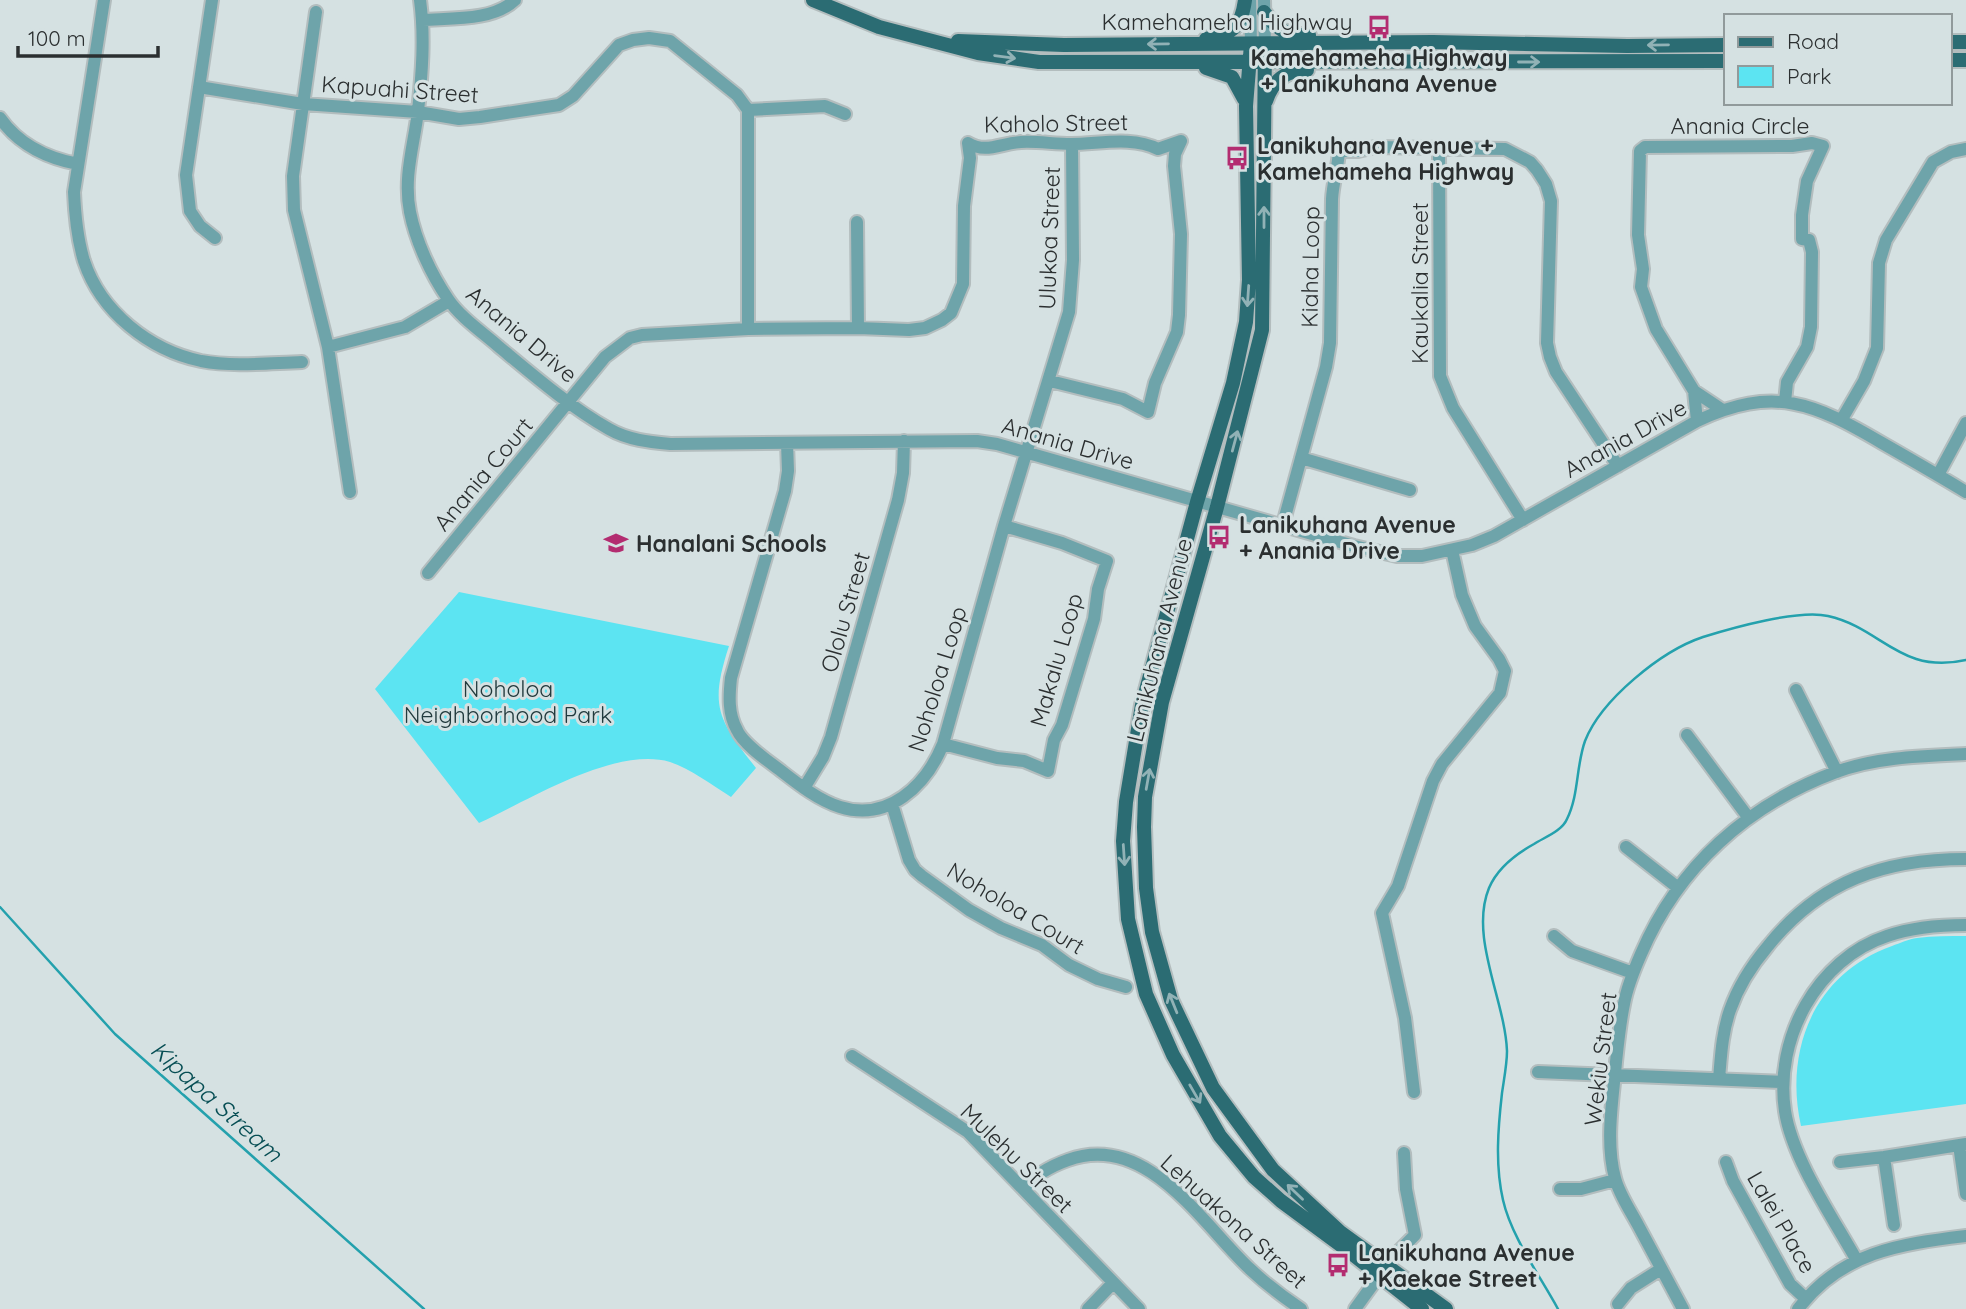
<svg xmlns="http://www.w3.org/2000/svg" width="1966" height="1309" viewBox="0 0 1966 1309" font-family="Quicksand,sans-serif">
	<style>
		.green { fill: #5ce4f2 }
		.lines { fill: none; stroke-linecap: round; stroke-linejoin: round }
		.stream { stroke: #24a1ad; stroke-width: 2.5 }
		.minor-casing { stroke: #b3bdbe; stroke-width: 16 }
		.major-casing { stroke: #b3bdbe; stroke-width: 18 }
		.minor { stroke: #6ea4aa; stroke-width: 12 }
		.major { stroke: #2b6c73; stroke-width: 14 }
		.oneway { stroke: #91b2b6 }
		.labels { text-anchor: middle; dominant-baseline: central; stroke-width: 6; stroke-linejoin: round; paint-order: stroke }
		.street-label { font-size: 23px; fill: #2b2f30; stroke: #d5e1e2 }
		.poi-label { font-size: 23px; font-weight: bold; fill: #2b2f30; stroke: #d5e1e2; text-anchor: start }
		.park-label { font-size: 23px; fill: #213a3d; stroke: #d5e1e2 }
		.water-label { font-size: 24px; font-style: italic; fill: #074e54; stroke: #d5e1e2 }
	</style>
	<rect width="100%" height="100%" fill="#d5e1e2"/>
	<!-- green -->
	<path class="green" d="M459 592 729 646C709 707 718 719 756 768L731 797C712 785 691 769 670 762 615 746 529 800 479 823L375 689Z
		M1966 936V1104L1801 1126C1784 1050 1814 974 1892 946 1900 943 1909 939 1917 938 1933 936 1950 936 1966 936Z"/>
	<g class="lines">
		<!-- stream -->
		<path class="stream" d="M0 907 115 1034 424 1309
			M1558 1309C1540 1276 1511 1236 1503 1200 1495 1165 1498 1128 1502 1093 1504 1079 1507 1064 1507 1051 1505 1000 1469 937 1489 888 1497 869 1516 854 1534 844 1545 837 1562 831 1567 819 1579 795 1576 766 1585 741 1601 700 1661 651 1703 637 1732 628 1799 609 1828 616 1882 628 1900 675 1966 660"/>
		<!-- minor casing -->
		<g class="minor-casing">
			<path id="minor" d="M104 0 74 192C75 216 77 238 84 261 101 312 149 350 201 361 233 367 269 363 302 362
				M212 0 186 175 190 211 200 226 215 238
				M420 0C425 37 422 74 418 111 414 145 403 177 410 212 416 242 431 274 448 299 460 317 482 332 498 346 533 375 570 407 609 429 628 440 650 442 671 444L977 441 997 444 1354 546 1397 556H1422L1472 545 1494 536 1697 421C1774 385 1814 403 1882 443 1910 459 1938 475 1966 492
				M1250 0 1251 44
				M1264 0 1265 45
				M316 12 293 176 294 210 328 347 350 492
				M423 20C452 18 493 21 515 0
				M199 87 303 104 418 112 459 119 480 117 559 105 573 96 619 45 633 40 649 38 670 41 737 95 748 110V329
				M748 110 825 106 845 114
				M0 118C19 145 46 158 78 164
				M1439 148 1440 376 1453 408 1523 520
				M857 222 858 328
				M328 347 405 327 449 301
				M1694 391 1721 409
				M1842 419 1864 381 1877 348 1879 263 1886 240 1933 162 1951 152 1966 149
				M1697 421 1694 391 1656 329 1641 287 1643 269 1638 235 1640 151 1645 147 1792 146 1812 143 1823 146 1807 181 1802 215V239L1809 240 1812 252 1811 327 1807 347 1787 382 1785 402
				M787 443 788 471 785 491 731 678C729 696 728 714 737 730 743 744 768 761 780 770 798 784 818 800 840 807 888 822 926 786 943 744L1004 526 1069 312 1073 260 1072 144
				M1301 458 1410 490
				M1938 475 1966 423
				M1283 524 1326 367 1330 343 1332 199C1333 182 1338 168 1339 151H1358L1375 147 1505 149 1530 162 1537 170 1546 184 1551 201 1547 343 1550 357 1556 372 1618 466
				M428 573 605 357 630 338 642 335 748 329 858 328 909 330 925 328 942 320 951 313 963 284 964 206 970 158 968 143C986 154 1001 143 1021 142 1037 141 1054 144 1071 144 1100 144 1131 136 1158 149L1181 141 1175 154 1174 166 1181 234 1179 315 1177 332 1155 383 1148 412 1123 399 1050 381
				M1796 690 1837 772
				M1687 735 1748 817
				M943 744 997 758 1024 761 1048 771 1054 740 1062 725 1094 619 1098 589 1107 561 1062 543 1004 526
				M804 788 823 757 831 737 898 500 903 473 904 441
				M892 804 909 860 915 870 922 876 969 910 1001 928 1042 945 1069 965 1098 979 1126 987
				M1626 847 1677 887
				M1554 936 1572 951 1633 973
				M852 1056 968 1132 1139 1309
				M1538 1072 1783 1082
				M1719 1079C1721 1056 1722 1033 1730 1010 1738 987 1752 965 1768 946 1820 881 1884 859 1966 859
				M1414 1092 1405 1018 1382 913 1398 886 1433 781 1442 764 1500 693 1505 671 1499 659 1475 626 1462 595 1452 550
				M1959 1145 1966 1194
				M1884 1157 1894 1225
				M1726 1162 1733 1181 1790 1284 1806 1299
				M1840 1162 1884 1157 1966 1144
				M1023 1189C1034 1176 1051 1166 1068 1160 1147 1131 1202 1224 1250 1269 1266 1284 1283 1297 1301 1309
				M1560 1189H1581L1615 1180
				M1856 1259C1833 1218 1792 1158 1785 1111 1774 1039 1817 959 1887 936 1913 927 1939 925 1966 925
				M1618 1304 1631 1288 1661 1269
				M1088 1309 1113 1283
				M1355 1309 1392 1258 1415 1235 1406 1189 1404 1153
				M1683 1309C1668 1281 1653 1253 1638 1225 1630 1210 1619 1194 1615 1178 1605 1141 1613 1099 1616 1062 1618 1043 1620 1023 1624 1004 1627 987 1634 970 1641 954 1678 867 1747 805 1836 772 1876 757 1923 756 1966 754
				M1798 1309C1841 1252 1900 1244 1966 1236"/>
		</g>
		<!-- major casing -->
		<g class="major-casing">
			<path id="major" d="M813 0 879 27 978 53 1039 62 1726 61
				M1264 12C1277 30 1287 36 1309 35
				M1206 39C1233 32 1241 29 1245 0
				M958 41 1064 45 1433 42 1627 46 1726 45
				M1950 42H1966
				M1251 44 1246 106 1249 280 1246 322 1233 383 1197 502 1142 705 1126 802 1123 841 1128 919 1146 994 1173 1055 1220 1136 1254 1177 1281 1201 1346 1249 1422 1309
				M1265 45 1262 330 1217 507 1162 702 1145 797 1144 827 1146 888 1152 932 1171 1000 1213 1088 1273 1170 1340 1232 1446 1309
				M1950 60H1966
				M1206 68 1232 77 1244 99
				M1266 101C1273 80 1286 70 1307 70"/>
		</g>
		<!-- minor -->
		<use href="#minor" class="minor"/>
		<!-- major -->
		<use href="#major" class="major"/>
	</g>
	<!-- one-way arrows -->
	<defs><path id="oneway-shaft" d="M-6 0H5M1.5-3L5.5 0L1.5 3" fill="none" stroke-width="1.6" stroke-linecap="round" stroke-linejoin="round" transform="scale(1.75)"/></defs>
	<g class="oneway">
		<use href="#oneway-shaft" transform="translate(1158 44) rotate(179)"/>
		<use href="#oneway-shaft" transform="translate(1658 45) rotate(179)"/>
		<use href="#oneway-shaft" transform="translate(1005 57) rotate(8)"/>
		<use href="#oneway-shaft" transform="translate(1529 62)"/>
		<use href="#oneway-shaft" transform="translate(1264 217) rotate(-90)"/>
		<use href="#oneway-shaft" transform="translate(1248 296) rotate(94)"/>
		<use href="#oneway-shaft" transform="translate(1235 441) rotate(-75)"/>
		<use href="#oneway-shaft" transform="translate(1148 779) rotate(-80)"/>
		<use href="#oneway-shaft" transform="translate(1124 855) rotate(86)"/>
		<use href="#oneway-shaft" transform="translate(1173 1003) rotate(-112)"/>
		<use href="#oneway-shaft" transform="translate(1195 1094) rotate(60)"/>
		<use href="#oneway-shaft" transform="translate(1295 1192) rotate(-136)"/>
	</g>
	<!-- icons -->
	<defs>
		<g id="bus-bare" transform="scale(1.89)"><path d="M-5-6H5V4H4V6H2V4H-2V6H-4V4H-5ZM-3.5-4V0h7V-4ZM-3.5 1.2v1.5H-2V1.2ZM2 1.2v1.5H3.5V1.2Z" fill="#b32c70" stroke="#d5e1e2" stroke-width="2.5" paint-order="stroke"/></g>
		<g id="school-bare" transform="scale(1.89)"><path d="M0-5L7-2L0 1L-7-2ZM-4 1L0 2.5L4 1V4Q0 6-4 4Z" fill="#b32c70" stroke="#d5e1e2" stroke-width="2.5" paint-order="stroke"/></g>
	</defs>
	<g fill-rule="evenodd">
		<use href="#bus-bare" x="1379" y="27"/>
		<use href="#bus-bare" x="1237" y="158"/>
		<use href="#bus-bare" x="1219" y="537"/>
		<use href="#school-bare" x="616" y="543"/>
		<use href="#bus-bare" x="1338" y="1265"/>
	</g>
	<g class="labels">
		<!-- street labels -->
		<g class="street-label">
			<text x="1227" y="21">Kamehameha Highway</text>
			<text transform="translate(400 89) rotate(4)">Kapuahi Street</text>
			<text transform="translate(1056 123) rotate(-1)">Kaholo Street</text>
			<text x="1740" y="125">Anania Circle</text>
			<text transform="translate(1049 238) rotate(-88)">Ulukoa Street</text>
			<text transform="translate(1310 267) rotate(-89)">Kiaha Loop</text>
			<text transform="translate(1419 283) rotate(-90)">Kaukalia Street</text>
			<text transform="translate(522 334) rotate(40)">Anania Drive</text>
			<text transform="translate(1625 438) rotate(-29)">Anania Drive</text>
			<text transform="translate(1068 443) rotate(16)">Anania Drive</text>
			<text transform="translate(483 474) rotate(-50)">Anania Court</text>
			<text transform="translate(845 612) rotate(-74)">Ololu Street</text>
			<text transform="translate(1159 640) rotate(-76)">Lanikuhana Avenue</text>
			<text transform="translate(1056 660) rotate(-74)">Makalu Loop</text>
			<text transform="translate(937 679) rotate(-73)">Noholoa Loop</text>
			<text transform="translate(1016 908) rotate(31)">Noholoa Court</text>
			<text transform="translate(1600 1059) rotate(-83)">Wekiu Street</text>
			<text transform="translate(1017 1158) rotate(44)">Mulehu Street</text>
			<text transform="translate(1234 1221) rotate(42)">Lehuakona Street</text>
			<text transform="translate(1782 1222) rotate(60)">Lalei Place</text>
		</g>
		<!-- poi labels -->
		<g class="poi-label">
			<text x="1379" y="57" text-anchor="middle">Kamehameha Highway<tspan x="1379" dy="26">+ Lanikuhana Avenue</tspan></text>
			<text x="1257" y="145">Lanikuhana Avenue +<tspan x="1257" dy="26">Kamehameha Highway</tspan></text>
			<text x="1239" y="524">Lanikuhana Avenue<tspan x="1239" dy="26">+ Anania Drive</tspan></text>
			<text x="636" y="543">Hanalani Schools</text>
			<text x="1358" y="1252">Lanikuhana Avenue<tspan x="1358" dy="26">+ Kaekae Street</tspan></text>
		</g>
		<!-- park labels -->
		<g class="park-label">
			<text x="508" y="688">Noholoa<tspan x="508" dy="26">Neighborhood Park</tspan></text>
		</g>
		<!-- water labels -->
		<g class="water-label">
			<text transform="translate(217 1101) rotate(42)">Kipapa Stream</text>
		</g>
	</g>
	<!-- legend -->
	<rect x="1724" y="14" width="228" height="91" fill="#d5e1e2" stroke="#919a9b" stroke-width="2"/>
	<rect x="1738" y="37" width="35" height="10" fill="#2b6c73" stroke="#919a9b" stroke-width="2"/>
	<text x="1787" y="49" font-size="21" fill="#2b2f30">Road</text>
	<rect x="1738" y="66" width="35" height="21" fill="#5ce4f2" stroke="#919a9b" stroke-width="2"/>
	<text x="1787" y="84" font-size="21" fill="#2b2f30">Park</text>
	<!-- scale -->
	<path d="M18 46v10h140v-10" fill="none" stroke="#2b2f30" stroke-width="3.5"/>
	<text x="28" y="46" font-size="21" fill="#2b2f30" stroke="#d5e1e2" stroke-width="5" paint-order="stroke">100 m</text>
</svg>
